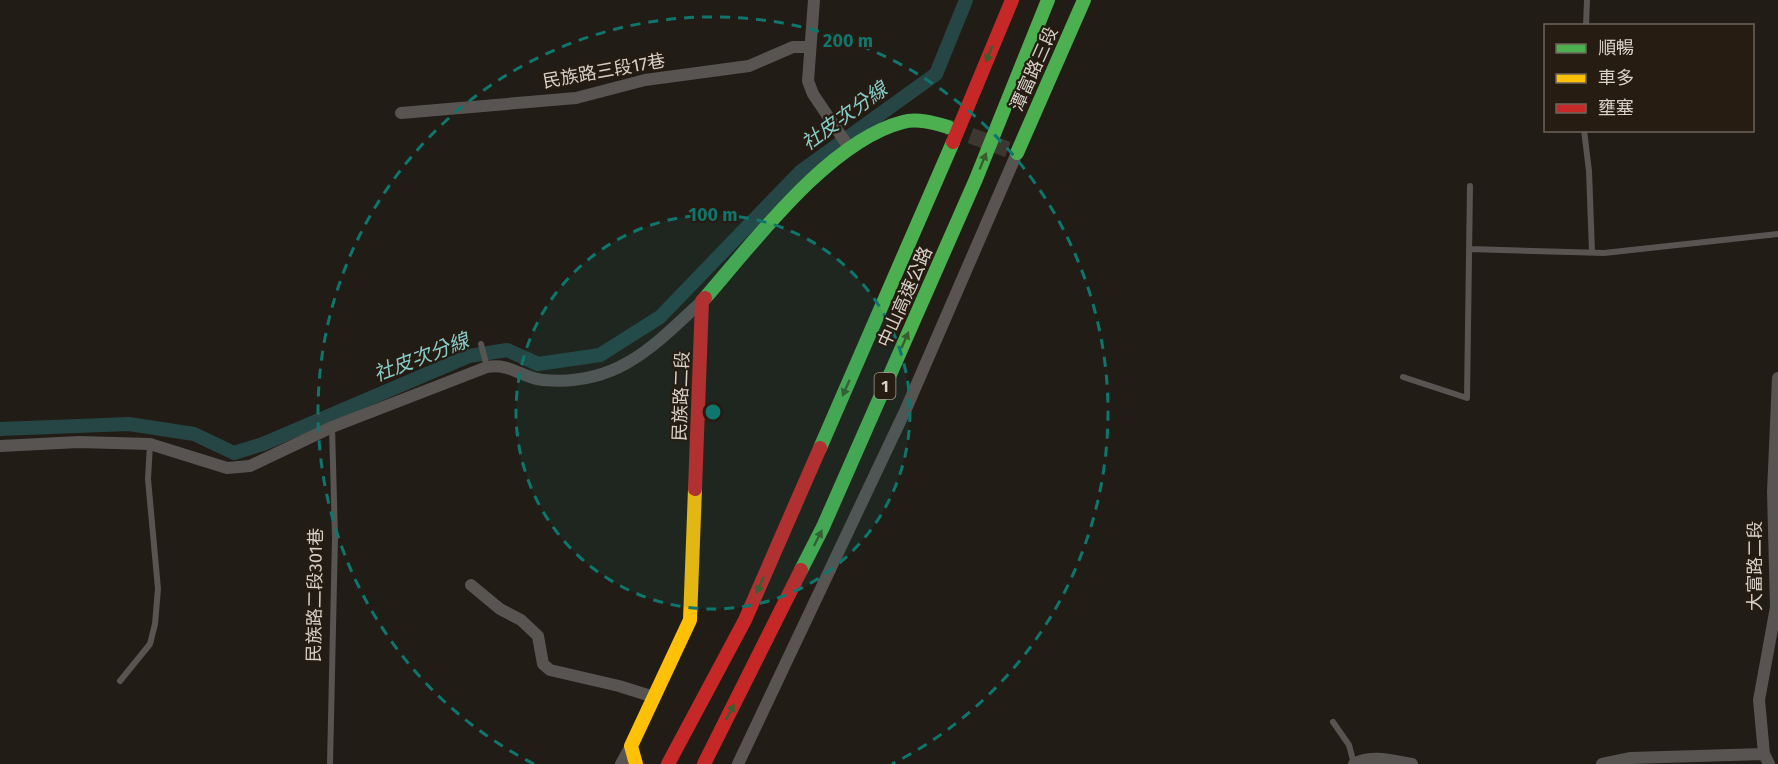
<svg xmlns="http://www.w3.org/2000/svg" width="1778" height="764" viewBox="0 0 1778 764" font-family="'Fira Sans','Noto Sans TC',sans-serif">
	<style>
		.lines { fill: none; stroke-linecap: round; stroke-linejoin: round }
		.canal { stroke: #264645; stroke-width: 14 }
		.secondary-tunnel { stroke: #3d3731; stroke-width: 16; stroke-dasharray: 16 8; stroke-linecap: butt }
		.lane { stroke: #575452; stroke-width: 6 }
		.street { stroke: #575452; stroke-width: 12 }
		.fast { stroke: #4caf50; stroke-width: 14 }
		.slow { stroke: #ffc107; stroke-width: 14 }
		.jam { stroke: #c62828; stroke-width: 14 }
		.oneway { fill: #385e2d }
		.ring { fill: none; stroke: #0f766e; stroke-width: 3; stroke-dasharray: 10 8 }
		.labels { text-anchor: middle; dominant-baseline: central; stroke-width: 4.5; stroke-linejoin: round; paint-order: stroke }
		.shield { fill: #271c11; stroke: #a29a92; stroke-width: 1.5 }
		.shield-label { font-size: 16px; font-weight: bold; fill: #d7d0c9 }
		.street-label { font-size: 18px; fill: #d7d0c9; stroke: #271c11 }
		.water-label { font-size: 20px; font-style: italic; fill: #86cdcc; stroke: #271c11 }
		.centre { fill: #0f766e; stroke: #271c11; stroke-width: 3 }
		.ring-label { font-size: 18px; text-anchor: middle; font-weight: bold; fill: #0f766e; stroke: #271c11; stroke-width: 4.5; stroke-linejoin: round; paint-order: stroke }
	</style>
	<rect width="100%" height="100%" fill="#221c16"/>
	<g class="lines">
		<!-- canal -->
		<path class="canal" d="M0 429 129 424 194 434 234 453 263 444 469 356 507 350 538 364 600 355 660 317 800 172 936 74 966 0"/>
		<!-- secondary-tunnel -->
		<path class="secondary-tunnel" d="M948 127 1017 153"/>
		<!-- lane -->
		<path class="lane" d="M1586 26 1587 0
			M1584 130 1589 171 1592 252
			M1469 249 1604 253 1778 234
			M481 344 487 367
			M1403 377 1467 398 1470 186
			M120 681 150 644 155 624 158 589 148 479 150 444
			M1333 722 1349 745 1354 764
			M330 764 335 537 332 427"/>
		<!-- street -->
		<path class="street" d="M814 0 808 81 813 94 850 149
			M401 113 576 98 645 80 749 66 793 47H809
			M0 446 79 442 150 444 227 468 250 466 332 427 487 367C512 363 521 378 543 380 616 387 653 347 702 301
			M471 585 500 609 521 620 538 636 543 664 550 670 619 686 654 697
			M621 764 631 746
			M738 764 906 409 1017 153
			M1354 764C1370 754 1394 761 1412 764
			M1602 764 1631 758 1764 754
			M1769 764 1764 754 1759 700 1776 607 1773 492 1778 378"/>
		<!-- fast -->
		<path class="fast" d="M1017 153 1084 0
			M705 298C754 242 829 141 903 122 917 118 934 123 948 127
			M820 448 953 142
			M801 570 823 527 976 179 1048 0"/>
		<!-- slow -->
		<path class="slow" d="M636 764 631 746 690 620 695 489"/>
		<!-- jam -->
		<path class="jam" d="M953 142 1012 0
			M695 489 702 301 705 298
			M668 764 745 620 820 448
			M704 764 801 570"/>
	</g>
	<!-- one-way arrows -->
	<defs><path id="oneway-solid" d="M-6-.8H1V-3.2L6.5 0L1 3.2V.8H-6Z" transform="scale(1.5)"/></defs>
	<g class="oneway">
		<use href="#oneway-solid" transform="translate(989 54) rotate(112)"/>
		<use href="#oneway-solid" transform="translate(983 161) rotate(-68)"/>
		<use href="#oneway-solid" transform="translate(905 340) rotate(-66)"/>
		<use href="#oneway-solid" transform="translate(846 388) rotate(114)"/>
		<use href="#oneway-solid" transform="translate(818 538) rotate(-63)"/>
		<use href="#oneway-solid" transform="translate(760 585) rotate(114)"/>
		<use href="#oneway-solid" transform="translate(730 712) rotate(-63)"/>
	</g>
	<!-- distance rings -->
	<circle cx="713" cy="412" r="197" fill="#0f766e" fill-opacity=".12"/>
	<g class="ring">
		<circle cx="713" cy="412" r="197"/>
		<path d="M534 764A395 395 0 1 1 892 764"/>
	</g>
	<g class="labels">
		<!-- shield labels -->
		<rect class="shield" x="874.5" y="373" width="21" height="26" rx="4.5"/>
		<g class="shield-label">
			<text x="885" y="386">1</text>
		</g>
		<!-- street labels -->
		<g class="street-label">
			<text transform="translate(1034 69) rotate(-66)">潭富路三段</text>
			<text transform="translate(604 71) rotate(-10)">民族路三段17巷</text>
			<text transform="translate(905 297) rotate(-66)">中山高速公路</text>
			<text transform="translate(681 396) rotate(-88)">民族路二段</text>
			<text transform="translate(1755 566) rotate(-90)">大富路二段</text>
			<text transform="translate(315 595) rotate(-89)">民族路二段301巷</text>
		</g>
		<!-- water labels -->
		<g class="water-label">
			<text transform="translate(844 116) rotate(-36)">社皮次分線</text>
			<text transform="translate(421 357) rotate(-21)">社皮次分線</text>
		</g>
	</g>
	<circle cx="713" cy="412" r="9" class="centre"/>
	<g class="ring-label">
		<text x="848" y="47">200 m</text>
		<text x="713" y="221">100 m</text>
	</g>
	<!-- legend -->
	<rect x="1544" y="24" width="210" height="108" fill="#271c11" stroke="#6d645b" stroke-width="1.5"/>
	<rect x="1556" y="44" width="30" height="9" fill="#4caf50" stroke="#6d645b" stroke-width="1.5"/>
	<text x="1598" y="54" font-size="18" fill="#d7d0c9">順暢</text>
	<rect x="1556" y="74" width="30" height="9" fill="#ffc107" stroke="#6d645b" stroke-width="1.5"/>
	<text x="1598" y="84" font-size="18" fill="#d7d0c9">車多</text>
	<rect x="1556" y="104" width="30" height="9" fill="#c62828" stroke="#6d645b" stroke-width="1.5"/>
	<text x="1598" y="114" font-size="18" fill="#d7d0c9">壅塞</text>
</svg>
